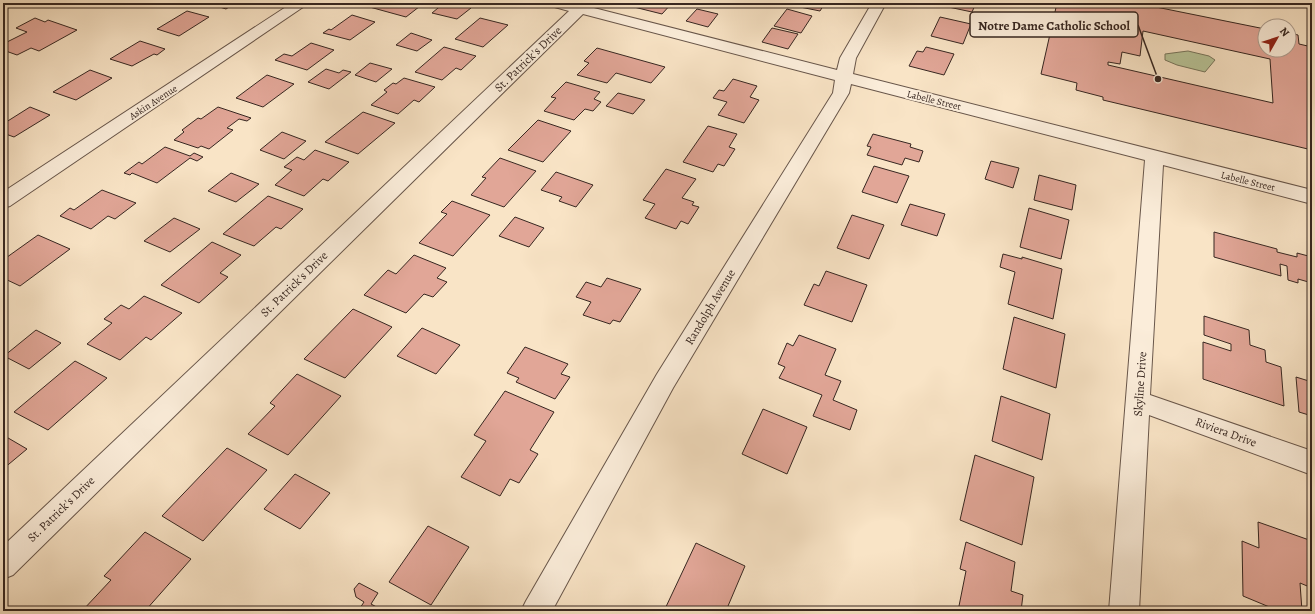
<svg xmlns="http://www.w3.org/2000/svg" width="1315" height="614" viewBox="0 0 1315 614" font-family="Alegreya,serif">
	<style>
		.green { fill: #b9c599; stroke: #78765d }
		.building { fill: #e1a697; stroke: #372721; fill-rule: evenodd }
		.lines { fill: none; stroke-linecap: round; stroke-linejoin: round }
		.minor-casing { stroke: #68564a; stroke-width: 2 }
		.minor { fill: #fbedda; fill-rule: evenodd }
		.labels { text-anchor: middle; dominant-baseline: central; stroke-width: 4; stroke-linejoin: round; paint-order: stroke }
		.far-street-label { font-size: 10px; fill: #372721; stroke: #fbedda }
		.street-label { font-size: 12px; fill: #372721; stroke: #fbedda }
		.leader { fill: none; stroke: #372721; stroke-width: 1.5 }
		.callout-dot { fill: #372721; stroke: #fbedda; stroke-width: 1.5 }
		.callout { fill: #fbedda; stroke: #372721; stroke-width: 1.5 }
		.callout-label { font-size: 13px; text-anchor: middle; font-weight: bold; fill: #372721 }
	</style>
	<rect width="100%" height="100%" fill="#f9e4c6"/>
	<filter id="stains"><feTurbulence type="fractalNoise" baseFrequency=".005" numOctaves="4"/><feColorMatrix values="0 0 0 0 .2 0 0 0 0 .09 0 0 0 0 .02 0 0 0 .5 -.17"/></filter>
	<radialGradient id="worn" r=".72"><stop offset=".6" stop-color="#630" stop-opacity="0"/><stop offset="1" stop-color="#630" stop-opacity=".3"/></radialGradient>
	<!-- green -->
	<path class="green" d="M1188 51 1209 56 1215 60 1205 72 1177 65 1165 60V54Z"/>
	<!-- building -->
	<path class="building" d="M207 3H235L226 9Z
		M355 3H424L406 17Z
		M444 3H455L471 8 457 19 432 13Z
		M638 3H672L662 14 634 7Z
		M797 3H825L820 11 795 6Z
		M940 3H976L972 12 939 5Z
		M1057 3H1156V7L1265 29V50H1289V33L1298 35 1299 44 1312 47V150L1103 100V97L1076 90 1077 83 1041 74ZM1143 31 1270 59 1273 103 1108 65V62L1120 64 1122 52 1140 56Z
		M697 9 718 14 708 27 686 21Z
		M787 9 812 16 801 33 774 26Z
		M187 11 209 17 179 36 157 29Z
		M352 15 375 22 350 40 323 33 329 29 331 30Z
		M940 17 971 24 963 44 931 36Z
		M35 18 45 22 48 20 77 30 39 51 31 48 17 55 3 50V44L27 32 16 28Z
		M480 18 508 25 483 47 455 39Z
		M772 28 798 34 788 49 762 42Z
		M411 33 432 40 417 51 396 45Z
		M140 41 165 49 157 55 154 54 132 66 110 59Z
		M311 43 334 50 307 70 275 60 284 54 292 56Z
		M444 47 476 56 461 70 456 68 442 80 415 72Z
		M926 47 954 54 944 75 909 66 917 51 923 52Z
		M597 48 665 67 651 83 616 73 607 83 577 75 589 63 584 61Z
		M370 63 392 69 376 82 355 75Z
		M326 69 339 73 343 70 351 72 329 89 308 82Z
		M90 70 112 78 76 100 53 92Z
		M267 75 294 84 263 107 236 98Z
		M404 78 435 87 419 102 414 100 398 114 371 105 387 92 384 90 393 83 396 84Z
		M733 79 757 86 750 97 759 100 744 123 718 115 727 102 713 98 719 90 724 91Z
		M566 82 600 92 594 99 601 102 593 111 585 109 574 120 544 111 556 98 551 97Z
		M618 93 645 100 633 114 606 106Z
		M30 107 50 115 14 137 3 133V124Z
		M218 107 251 118 247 121 239 119 227 128 233 130 209 149 201 146 198 148 174 140 184 132 182 130 198 118 201 119Z
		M363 112 395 123 358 154 325 142Z
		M538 120 571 131 543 162 508 150Z
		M708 126 737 134 729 147 735 149 724 166 718 164 713 172 683 162Z
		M282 132 306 141 284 159 260 150Z
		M873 134 911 144 910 147 923 151 919 162 905 158 902 165 867 155 871 147 867 146Z
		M165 147 190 156 194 153 203 157 197 161 190 158 157 183 132 173 130 175 124 173 139 162 142 164Z
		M315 150 349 162 328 181 323 179 304 196 275 185 292 170 284 167 297 157 304 160Z
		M500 158 536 171 504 207 471 195 486 178 482 177Z
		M991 161 1019 168 1013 188 985 179Z
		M874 166 909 176 897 203 862 192Z
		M666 169 696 179 682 198 694 202 692 205 699 207 688 224 681 221 676 229 645 218 655 204 643 200Z
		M556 172 593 185 576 207 559 201 562 197 541 190Z
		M231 173 259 184 236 202 208 191Z
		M1039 175 1076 185 1072 210 1034 200Z
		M102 190 136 203 115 219 108 216 91 229 60 216 70 208 74 210Z
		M268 196 303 209 281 229 276 227 254 246 223 234Z
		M452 201 490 215 453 256 419 243 447 214 441 212Z
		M910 204 945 214 937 236 901 225Z
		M1029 208 1069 220 1061 259 1020 247Z
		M852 215 884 225 869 259 837 248Z
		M515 217 544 228 529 247 499 236Z
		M174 218 200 229 170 252 144 241Z
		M1214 232 1277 249V252L1297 257V253L1312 257V283L1298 279V283L1288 280 1287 266 1280 264 1281 276 1214 257Z
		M38 235 70 249 20 286 3 278V260Z
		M212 242 241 255 220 273 228 277 199 303 161 285Z
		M1003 254 1022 259V257L1062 269 1053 319 1008 304 1015 272 1000 267Z
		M414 255 446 268 437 278 447 282 433 297 424 294 406 313 364 295 388 270 396 274Z
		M826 271 867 285 852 322 804 305 814 284 819 286Z
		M607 278 641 289 620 322 613 320 610 324 583 315 591 302 576 297 586 282 601 287Z
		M144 296 182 313 151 340 146 337 120 360 87 344 112 323 104 319 121 305 129 309Z
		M353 309 392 327 345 378 304 359Z
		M1204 316 1249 330 1250 345 1265 350 1266 362 1281 367 1284 406 1203 379V342L1231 351V344L1204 335Z
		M1014 317 1065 334 1056 388 1003 369Z
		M422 328 460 345 436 374 397 356Z
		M36 330 61 343 29 369 4 356Z
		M799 335 836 349 825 375 841 381 833 400 857 410 850 430 813 416 822 395 779 378 785 367 778 364 787 343 793 346Z
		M525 347 568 364 561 374 570 377 555 399 516 382 519 378 507 373Z
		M75 361 107 378 48 430 14 412Z
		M297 374 341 396 288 455 248 434 275 406 270 403Z
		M1296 377 1312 382V416L1299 412Z
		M505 391 554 412 530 450 538 454 519 483 510 479 500 496 461 477 486 441 474 435Z
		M1001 396 1050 414 1042 460 992 441Z
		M763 409 807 427 787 474 742 454Z
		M3 435 27 449 3 469Z
		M227 448 267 470 203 541 162 516Z
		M975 455 1034 477 1022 545 960 520Z
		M295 474 330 493 300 529 264 509Z
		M1258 522 1312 541V588L1300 583 1302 611H1279L1243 596 1242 541 1259 548Z
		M428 526 469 547 431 605 389 582Z
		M145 532 191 559 145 611H82L111 580 104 576Z
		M966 542 1015 562 1011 591 1023 595 1021 611H958L966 571 960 569Z
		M696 543 745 566 728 606 739 611H664Z
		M359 583 378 593 371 604 384 611H358L364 602 356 597 354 589Z"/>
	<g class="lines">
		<!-- minor casing -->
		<g class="minor-casing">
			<path id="minor" d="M3 3H14L12 6 3 9Z
				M292 3H309L10 206 3 208V192Z
				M549 3H593L590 7 837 70 840 58 872 3H886L856 58 853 74 1312 190V204L1163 165 1150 395 1312 451V475L1149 415 1139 611H1109L1145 160 851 84 849 93 673 388 552 611H521L526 601 657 374 833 93 835 80 583 14 13 575 3 579V546L569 11 551 6Z"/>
		</g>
		<!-- minor -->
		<use href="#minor" class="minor"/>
	</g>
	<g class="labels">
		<!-- far-street labels -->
		<g class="far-street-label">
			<text transform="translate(934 100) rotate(14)">Labelle Street</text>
			<text transform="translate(153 102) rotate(-33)">Askin Avenue</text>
			<text transform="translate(1248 181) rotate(14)">Labelle Street</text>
		</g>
		<!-- street labels -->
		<g class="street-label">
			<text transform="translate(528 59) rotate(-44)">St. Patrick's Drive</text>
			<text transform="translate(294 284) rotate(-44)">St. Patrick's Drive</text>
			<text transform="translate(710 307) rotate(-59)">Randolph Avenue</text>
			<text transform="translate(1140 384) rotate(-86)">Skyline Drive</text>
			<text transform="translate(1226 432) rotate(20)">Riviera Drive</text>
			<text transform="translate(61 509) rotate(-44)">St. Patrick's Drive</text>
		</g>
	</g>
	<!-- callouts -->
	<path class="leader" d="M1158 79L1138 25"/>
	<circle class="callout-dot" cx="1158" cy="79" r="4"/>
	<rect class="callout" x="970" y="12" width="168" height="25" rx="4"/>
	<g class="callout-label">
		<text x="1054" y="30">Notre Dame Catholic School</text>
	</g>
	<!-- margin -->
	<rect width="1315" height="614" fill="none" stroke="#f9e4c6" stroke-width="16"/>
	<rect x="4" y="4" width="1307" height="606" fill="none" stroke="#372721" stroke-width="2"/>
	<rect x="8" y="8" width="1299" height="598" fill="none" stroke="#372721"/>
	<!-- north arrow -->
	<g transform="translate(1277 38) rotate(51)"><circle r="19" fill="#fbedda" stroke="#ad9e90"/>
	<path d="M0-3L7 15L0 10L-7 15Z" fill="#8f2418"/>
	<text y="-6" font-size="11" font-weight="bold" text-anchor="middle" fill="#372721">N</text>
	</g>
	<rect width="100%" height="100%" filter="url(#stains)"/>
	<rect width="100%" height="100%" fill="url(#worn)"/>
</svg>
